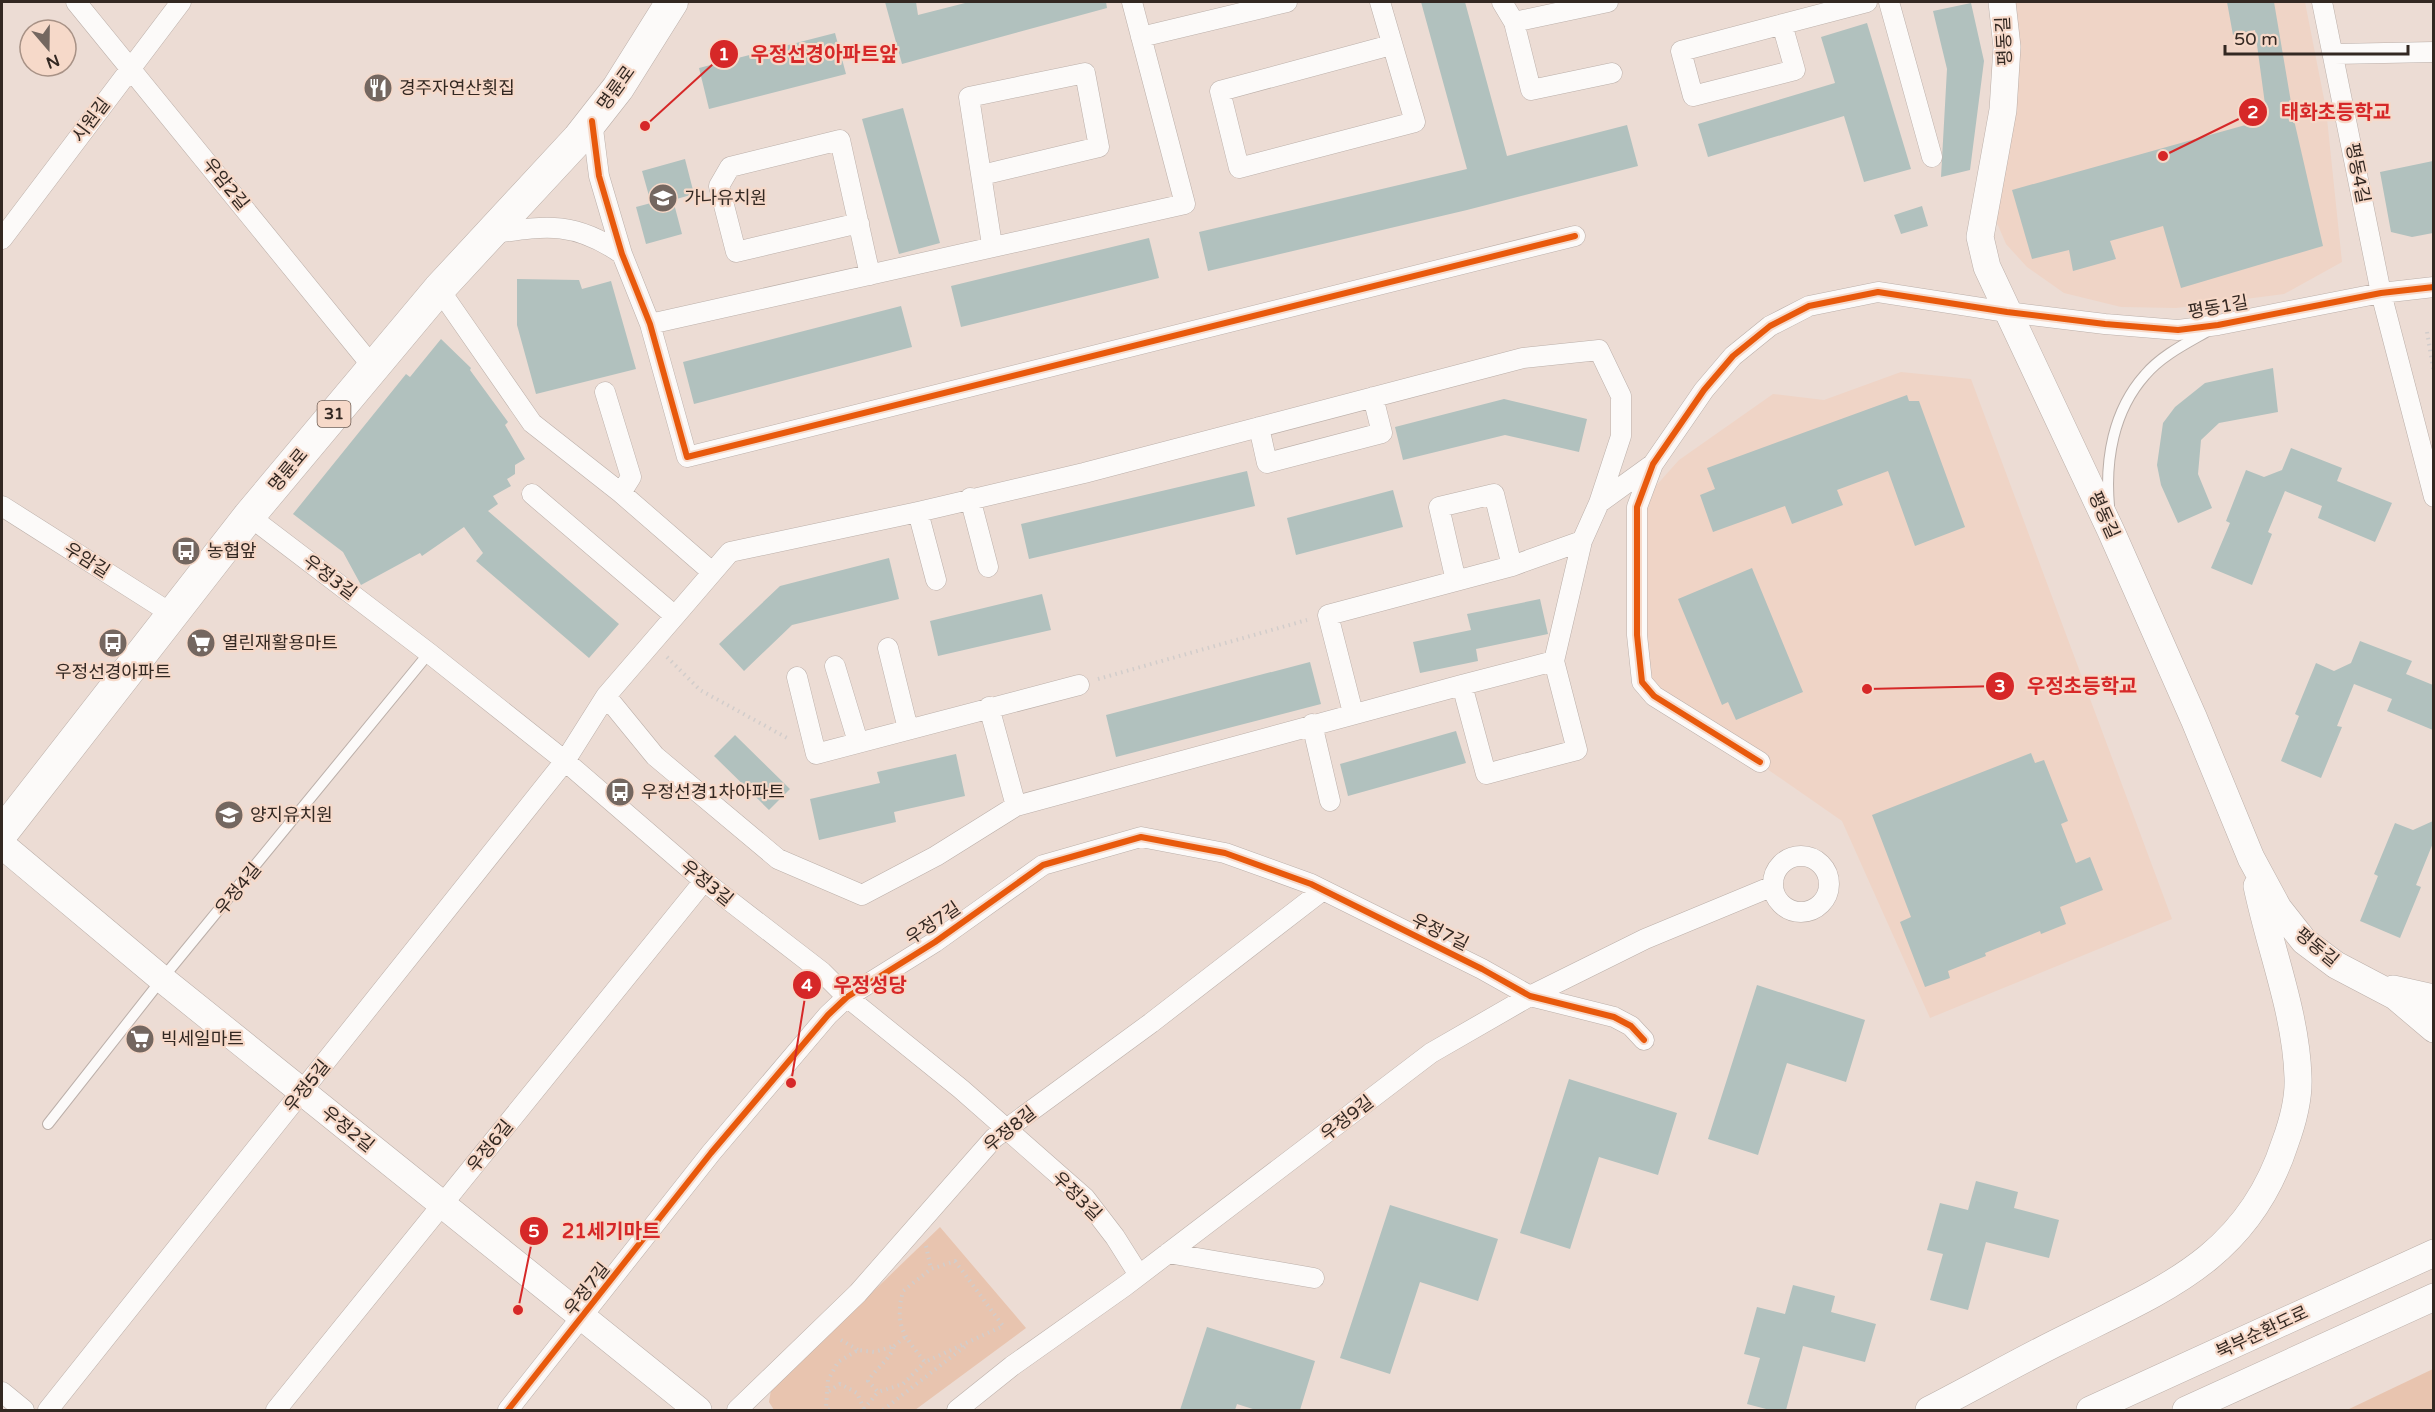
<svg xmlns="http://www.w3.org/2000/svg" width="2435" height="1412" viewBox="0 0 2435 1412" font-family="'Varela Round','Noto Sans KR',sans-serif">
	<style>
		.built { fill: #efd4c6 }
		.green { fill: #e8c4af }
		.building { fill: #b1c1be }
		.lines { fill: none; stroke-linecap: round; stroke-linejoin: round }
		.lane-casing { stroke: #bbafa9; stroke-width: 12 }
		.street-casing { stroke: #bbafa9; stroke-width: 21 }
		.secondary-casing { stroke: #bbafa9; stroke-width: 28 }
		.primary-casing { stroke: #bbafa9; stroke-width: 33 }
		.path { stroke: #d2cdcb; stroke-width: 4; stroke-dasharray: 1.5 4.5; stroke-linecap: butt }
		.lane { stroke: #fcfaf9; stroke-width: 10 }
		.street { stroke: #fcfaf9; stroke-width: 20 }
		.secondary { stroke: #fcfaf9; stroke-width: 27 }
		.primary { stroke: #fcfaf9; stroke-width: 32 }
		.cycleway-casing { stroke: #f6d9c9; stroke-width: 10 }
		.cycleway { stroke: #e8590c; stroke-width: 6 }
		.labels { text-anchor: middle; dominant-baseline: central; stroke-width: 4.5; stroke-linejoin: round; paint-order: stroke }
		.shield { fill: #f6d9c9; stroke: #6e5d54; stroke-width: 1.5 }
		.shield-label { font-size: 16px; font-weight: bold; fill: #332822 }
		.street-label { font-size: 18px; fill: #332822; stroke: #f6d9c9 }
		.poi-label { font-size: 18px; fill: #332822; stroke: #f6d9c9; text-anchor: start }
		.leader { fill: none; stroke: #d62828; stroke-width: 2 }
		.callout-dot { fill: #d62828; stroke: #f6d9c9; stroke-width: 2 }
		.mark-label { font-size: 18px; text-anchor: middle; font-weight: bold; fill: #fff }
		.callout-label { font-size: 20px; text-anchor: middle; font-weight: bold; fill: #d62828; stroke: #f6d9c9; stroke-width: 4.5; stroke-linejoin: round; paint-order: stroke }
	</style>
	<rect width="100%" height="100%" fill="#ecdcd4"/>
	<!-- built -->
	<path class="built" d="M2002 2H2305L2326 109 2342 262 2284 294 2176 308 2121 307 2064 293 2027 267 2006 244 1988 202Z
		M1901 372 1971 379 2172 919 1930 1018 1842 821 1642 682 1637 507 1679 460 1773 394 1824 400Z"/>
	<!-- green -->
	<path class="green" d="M940 1227 1026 1328 915 1410H774L769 1402 771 1390Z
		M2433 1369V1410H2347Z"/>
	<!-- building -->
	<path class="building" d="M885 2H916L918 15 969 2H1106L1107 8 902 64Z
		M1421 2H1465L1507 156 1627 125 1638 166 1467 210 1208 271 1199 232 1467 169Z
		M2227 2H2274L2294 120 2323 246 2181 288 2163 226 2110 241 2116 259 2073 271 2069 250 2032 259 2012 190 2267 119 2255 30 2233 35Z
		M1971 3 1984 61 1970 170 1941 177 1947 69 1933 11Z
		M1867 23 1911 169 1864 182 1844 116 1708 157 1698 124 1835 83 1821 37Z
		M835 33 846 74 709 109 699 68Z
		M903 108 940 243 899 254 862 119Z
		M685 159 694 194 673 200 682 234 646 244 636 207 651 203 642 171Z
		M2433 161V233L2412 237 2391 232 2380 172Z
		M1922 206 1928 226 1901 234 1894 215Z
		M1149 238 1159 278 961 327 951 286Z
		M517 279 579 280 582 289 611 281 636 369 536 394 517 325Z
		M901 306 912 347 694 404 683 362Z
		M441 339 471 368 470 370 508 422 505 425 525 459 515 465V474L507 479 511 486 493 496 498 504 488 511 619 624 589 658 476 561 483 553 464 527 422 556 420 553 361 585 343 552 293 514 406 374 410 377Z
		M2273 368 2278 412 2219 423 2201 440 2198 474 2212 508 2178 523 2161 485 2157 465 2163 423 2175 407 2205 383Z
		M1907 395 1909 401H1919L1965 527 1915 546 1888 471 1837 490 1843 505 1792 524 1785 506 1713 532 1700 495 1715 489 1707 468Z
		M1504 399 1587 419 1579 452 1505 435 1403 460 1395 427Z
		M2291 448 2342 468 2337 481 2392 503 2375 542 2318 518 2322 506 2285 491 2268 532 2272 534 2252 585 2211 568 2230 523 2226 521 2246 470 2264 477 2282 470Z
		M1247 471 1255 506 1029 559 1021 524Z
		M1393 490 1403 527 1296 555 1287 518Z
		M889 558 899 599 792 625 744 671 719 644 780 586Z
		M1752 568 1803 692 1736 720 1728 702 1722 705 1678 599Z
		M1042 594 1051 630 938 656 930 621Z
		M1540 599 1548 634 1476 649 1478 661 1420 673 1413 642 1471 630 1467 614Z
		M2360 641 2412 661 2406 674 2433 685V730L2387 711 2392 699 2354 684 2337 726 2342 727 2321 778 2281 761 2299 716 2295 714 2316 663 2334 671 2351 663Z
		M1310 662 1321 704 1116 757 1106 715Z
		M1456 731 1466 763 1348 796 1340 764Z
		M735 735 790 789 769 810 714 756Z
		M2031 753 2035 763 2044 760 2068 821 2061 824 2076 863 2090 857 2103 890 2060 907 2066 924 2041 934 2040 931 1985 953 1986 956 1948 971 1950 978 1925 987 1900 922 1911 917 1872 815Z
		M956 754 965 796 894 812 896 822 819 840 810 799 880 783 877 772Z
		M2433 821V843L2416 885 2421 887 2400 938 2360 921 2378 876 2374 874 2395 823 2413 830Z
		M1757 985 1865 1020 1846 1082 1787 1063 1758 1155 1708 1139Z
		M1569 1079 1677 1113 1658 1175 1599 1157 1570 1249 1520 1233Z
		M1976 1181 2018 1192 2014 1208 2059 1220 2049 1258 1986 1242 1968 1310 1930 1300 1943 1254 1927 1250 1940 1203 1968 1210Z
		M1390 1205 1498 1239 1478 1301 1420 1282 1390 1374 1340 1358Z
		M1793 1285 1835 1296 1831 1312 1876 1324 1865 1362 1803 1346 1786 1410H1770L1747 1404 1760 1358 1744 1354 1757 1307 1785 1314Z
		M1207 1327 1315 1361 1300 1410H1256L1237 1404 1235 1410H1180Z"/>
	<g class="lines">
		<!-- lane casing -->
		<g class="lane-casing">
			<path id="lane" d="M2109 506C2105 460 2113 411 2145 375 2161 356 2185 344 2206 332
				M48 1124 162 979 429 653"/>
		</g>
		<!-- street casing -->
		<g class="street-casing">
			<path id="street" d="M76 2 373 367
				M1380 2 1415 122 1239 168 1220 91 1391 45
				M1502 2 1514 22 1608 2
				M1889 2 1932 157
				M2322 2 2381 293 2434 497
				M1514 22 1531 90 1612 73
				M1782 24 1795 70 1693 96 1681 51 1867 2
				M1141 37 1287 2
				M2335 54 2434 52
				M592 121 599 176 622 254 650 324 687 457 1575 236
				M982 175 1099 147 1085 73 969 97 992 245
				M859 223 736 252 719 186 730 167 840 140 870 275
				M489 234C545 226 573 220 622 254
				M2 239 181 2
				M439 289 532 423 621 493 712 572
				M650 324 1185 204 1132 2
				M605 392 631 477 621 493
				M1259 427 1267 463 1382 433 1373 397
				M532 494 675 616 606 696 655 756 778 859 862 895 936 856 1016 806 1462 685
				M970 498 988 567
				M2 506 172 614
				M918 512 936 580
				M249 516 429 653 565 761 704 881 822 972 847 997 961 1089 1085 1198 1115 1237 1139 1275
				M1456 581 1439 507 1494 494 1512 566
				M675 616 730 552 918 512 1084 473 1523 358 1599 350 1621 396V436L1599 503
				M888 648 908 729
				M1554 661 1462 685 1486 774 1577 750 1554 661 1582 541 1599 503 1653 464
				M835 666 858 742
				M797 677 816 754 1079 685
				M989 707 1016 806
				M1353 713 1328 615 1512 566 1582 541
				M1312 724 1330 801
				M1760 762 1654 696 1642 682 1637 635V507L1653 464 1704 390 1733 356 1770 326 1809 306 1878 292 2007 312 2105 324 2178 330 2218 325 2381 293 2434 287
				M1773 884a28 28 0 1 1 56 0a28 28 0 1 1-56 0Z
				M1168 1253 1314 1278
				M2 1392 24 1410
				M48 1410 565 761 606 696
				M276 1410 704 881
				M508 1410 711 1153 828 1015 847 997 935 942 1043 865 1141 837 1225 853 1311 884 1482 969 1530 996 1614 1017 1631 1026 1644 1040
				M737 1410 858 1293 994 1138 1151 1023 1323 890
				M957 1410 1012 1366 1125 1286 1431 1053 1530 996 1645 939 1773 886"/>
		</g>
		<!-- secondary casing -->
		<g class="secondary-casing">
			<path id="secondary" d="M2002 2 2007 47 2003 110 1980 237 1987 267 2111 531 2194 719 2251 858 2278 908 2304 941 2336 965 2395 996 2434 1029
				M2 845 162 979 698 1410
				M2393 989 2434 998
				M1929 1410C1972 1388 2014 1364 2058 1342 2159 1291 2247 1261 2285 1143 2292 1124 2299 1098 2298 1077 2296 1012 2270 949 2257 886
				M2090 1410 2434 1253
				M2186 1410 2434 1297"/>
		</g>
		<!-- primary casing -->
		<g class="primary-casing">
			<path id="primary" d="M2 833 249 516 439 289 578 139 618 88 672 2"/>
		</g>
		<!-- path -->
		<path class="path" d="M2427 332 2434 373
			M667 657 700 690 789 739
			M1098 679 1307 620
			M926 1246 931 1269
			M955 1261 1003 1326 925 1362C904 1336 894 1326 903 1291L931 1269Z
			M841 1340 858 1350
			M894 1346 905 1337
			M829 1391 840 1384 857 1393 864 1409 862 1410
			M864 1409 878 1392
			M829 1410 826 1408 828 1380 838 1362 858 1350 874 1352 894 1346C890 1360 876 1368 868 1381L878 1392 903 1384 925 1362
			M883 1410 968 1344"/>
		<!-- lane -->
		<use href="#lane" class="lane"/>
		<!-- street -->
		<use href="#street" class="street"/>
		<!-- secondary -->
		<use href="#secondary" class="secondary"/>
		<!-- primary -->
		<use href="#primary" class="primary"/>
		<!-- cycleway casing -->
		<g class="cycleway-casing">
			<path id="cycleway" d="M592 121 599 176 622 254 650 324 687 457 1575 236
				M1760 762 1654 696 1642 682 1637 635V507L1653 464 1704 390 1733 356 1770 326 1809 306 1878 292 2007 312 2105 324 2178 330 2218 325 2381 293 2434 287
				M508 1410 711 1153 828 1015 847 997 935 942 1043 865 1141 837 1225 853 1311 884 1482 969 1530 996 1614 1017 1631 1026 1644 1040"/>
		</g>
		<!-- cycleway -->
		<use href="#cycleway" class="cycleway"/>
	</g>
	<!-- icons -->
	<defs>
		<g id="restaurant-disc" transform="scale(1.5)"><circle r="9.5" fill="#746760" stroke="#f6d9c9"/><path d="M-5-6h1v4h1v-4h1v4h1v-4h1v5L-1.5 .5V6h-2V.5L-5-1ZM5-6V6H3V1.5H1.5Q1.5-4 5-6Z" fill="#fff"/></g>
		<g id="school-disc" transform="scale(1.5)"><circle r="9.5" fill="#746760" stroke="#f6d9c9"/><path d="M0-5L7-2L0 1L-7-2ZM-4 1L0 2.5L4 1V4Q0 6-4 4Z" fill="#fff"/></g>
		<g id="bus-disc" transform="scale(1.5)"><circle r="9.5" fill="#746760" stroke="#f6d9c9"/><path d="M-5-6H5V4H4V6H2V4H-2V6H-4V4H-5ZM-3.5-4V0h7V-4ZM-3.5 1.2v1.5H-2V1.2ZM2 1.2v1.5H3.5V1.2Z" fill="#fff"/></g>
		<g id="supermarket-disc" transform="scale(1.5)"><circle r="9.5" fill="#746760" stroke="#f6d9c9"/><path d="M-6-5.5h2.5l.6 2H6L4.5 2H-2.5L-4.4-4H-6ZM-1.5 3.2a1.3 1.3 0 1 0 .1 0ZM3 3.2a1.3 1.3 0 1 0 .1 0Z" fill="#fff"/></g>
	</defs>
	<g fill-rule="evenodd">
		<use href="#restaurant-disc" x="378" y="88"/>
		<use href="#school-disc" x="663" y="198"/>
		<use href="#bus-disc" x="186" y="551"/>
		<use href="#bus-disc" x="113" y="643"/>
		<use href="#supermarket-disc" x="201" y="643"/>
		<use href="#bus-disc" x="620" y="792"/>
		<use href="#school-disc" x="229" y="815"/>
		<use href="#supermarket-disc" x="140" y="1039"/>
	</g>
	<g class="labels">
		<!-- shield labels -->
		<rect class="shield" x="317.5" y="401" width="33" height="26" rx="4.5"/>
		<g class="shield-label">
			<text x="334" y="414">31</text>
		</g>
		<!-- street labels -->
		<g class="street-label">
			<text transform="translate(2004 41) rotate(-93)">평동길</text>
			<text transform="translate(616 88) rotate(-54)">명륜로</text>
			<text transform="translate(91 120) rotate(-53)">시원길</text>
			<text transform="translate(2358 173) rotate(79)">평동4길</text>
			<text transform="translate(226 184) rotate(51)">우암2길</text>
			<text transform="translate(2218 307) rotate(-10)">평동1길</text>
			<text transform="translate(288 470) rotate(-50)">명륜로</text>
			<text transform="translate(2104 515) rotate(66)">평동길</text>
			<text transform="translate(87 560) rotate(32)">우암길</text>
			<text transform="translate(330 577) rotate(37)">우정3길</text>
			<text transform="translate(707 883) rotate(39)">우정3길</text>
			<text transform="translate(238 889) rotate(-51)">우정4길</text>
			<text transform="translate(933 923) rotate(-34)">우정7길</text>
			<text transform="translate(1440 932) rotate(26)">우정7길</text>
			<text transform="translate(2317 947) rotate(40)">평동길</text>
			<text transform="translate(307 1086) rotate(-51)">우정5길</text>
			<text transform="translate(1347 1118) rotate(-38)">우정9길</text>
			<text transform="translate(348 1129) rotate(39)">우정2길</text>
			<text transform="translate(1010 1129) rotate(-39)">우정8길</text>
			<text transform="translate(490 1146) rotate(-51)">우정6길</text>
			<text transform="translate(1077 1196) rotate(45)">우정3길</text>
			<text transform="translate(587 1289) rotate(-52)">우정7길</text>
			<text transform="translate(2262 1332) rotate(-25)">북부순환도로</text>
		</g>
		<!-- poi labels -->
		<g class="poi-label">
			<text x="399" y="88">경주자연산횟집</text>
			<text x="684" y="198">가나유치원</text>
			<text x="207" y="551">농협앞</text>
			<text x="222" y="643">열린재활용마트</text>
			<text x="113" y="672" text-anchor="middle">우정선경아파트</text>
			<text x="641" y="792">우정선경1차아파트</text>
			<text x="250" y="815">양지유치원</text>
			<text x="161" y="1039">빅세일마트</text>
		</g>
	</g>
	<!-- callouts -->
	<path class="leader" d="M645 126L724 54M2163 156L2253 112M1867 689L2000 686M791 1083L807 985M518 1310L534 1231"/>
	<g class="callout-dot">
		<circle cx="645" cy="126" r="6"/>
		<circle cx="2163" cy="156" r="6"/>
		<circle cx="1867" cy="689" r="6"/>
		<circle cx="791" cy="1083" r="6"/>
		<circle cx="518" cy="1310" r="6"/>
		<circle cx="724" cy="54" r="15"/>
		<circle cx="2253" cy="112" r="15"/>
		<circle cx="2000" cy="686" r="15"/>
		<circle cx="807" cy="985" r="15"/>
		<circle cx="534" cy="1231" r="15"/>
	</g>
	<g class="mark-label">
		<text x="724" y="60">1</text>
		<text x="2253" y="118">2</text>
		<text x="2000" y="692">3</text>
		<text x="807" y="991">4</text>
		<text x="534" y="1237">5</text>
	</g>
	<g class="callout-label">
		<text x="824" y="61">우정선경아파트앞</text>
		<text x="2336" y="119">태화초등학교</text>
		<text x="2082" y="693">우정초등학교</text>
		<text x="870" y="992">우정성당</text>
		<text x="611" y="1238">21세기마트</text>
	</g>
	<!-- border -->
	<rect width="2435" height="1412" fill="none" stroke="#332822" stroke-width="6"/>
	<!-- north arrow -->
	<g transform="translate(48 48) rotate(160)"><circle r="28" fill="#f6d9c9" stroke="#a89286" stroke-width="1.5"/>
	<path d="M0-4.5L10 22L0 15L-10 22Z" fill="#746760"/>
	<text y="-9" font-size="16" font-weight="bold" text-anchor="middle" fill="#332822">N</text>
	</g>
	<!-- scale -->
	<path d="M2225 45v9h183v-9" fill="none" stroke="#332822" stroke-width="3"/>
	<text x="2234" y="45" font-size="18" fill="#332822" stroke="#f6d9c9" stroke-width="4.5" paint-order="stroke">50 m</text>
</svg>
